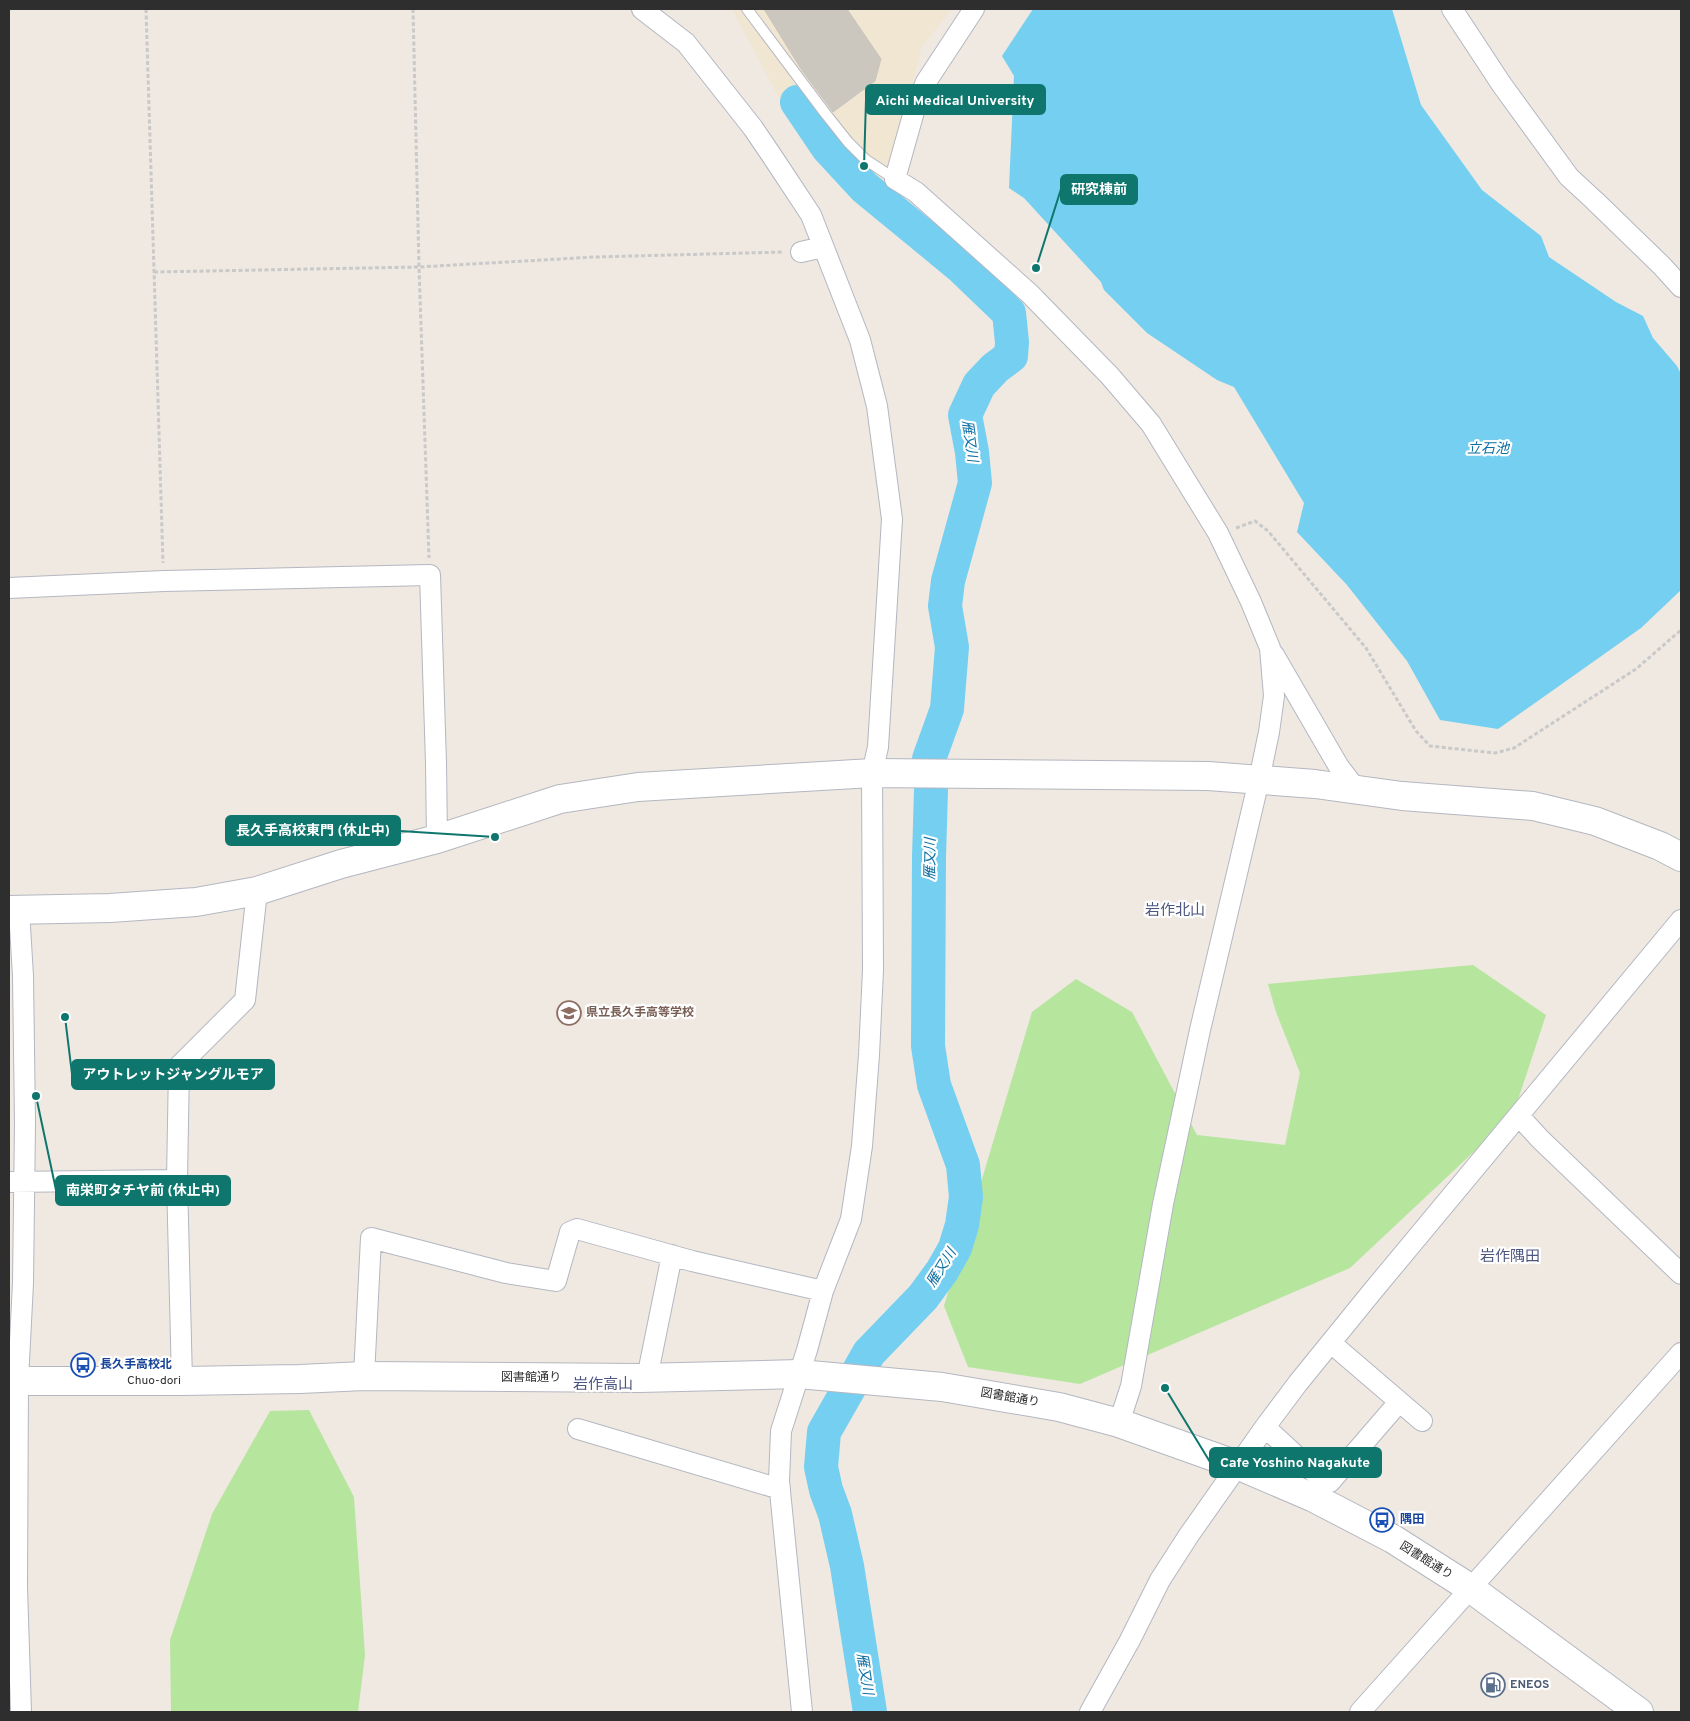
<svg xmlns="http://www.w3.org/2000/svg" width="1690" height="1721" viewBox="0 0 1690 1721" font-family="Overpass,'Noto Sans JP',sans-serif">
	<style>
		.education { fill: #f0e6d1 }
		.green { fill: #b6e59e }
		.water { fill: #75cff0 }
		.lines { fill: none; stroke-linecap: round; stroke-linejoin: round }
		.river { stroke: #75cff0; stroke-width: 34 }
		.building { fill: #cbc7bf; stroke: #cbc5ba }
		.lane-casing { stroke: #b4b7c1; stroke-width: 12 }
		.street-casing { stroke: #b4b7c1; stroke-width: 22 }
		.secondary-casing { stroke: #b4b7c1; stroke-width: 30 }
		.path { stroke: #c9c9c9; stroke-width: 3; stroke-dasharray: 4 2.5; stroke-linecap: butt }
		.lane { stroke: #fff; stroke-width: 10 }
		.street { stroke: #fff; stroke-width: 20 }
		.secondary { stroke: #fff; stroke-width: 28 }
		.labels { text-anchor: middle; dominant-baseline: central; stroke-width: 4.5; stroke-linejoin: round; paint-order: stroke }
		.education-label { font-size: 12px; font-weight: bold; fill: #785e54; stroke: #fff; text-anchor: start }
		.transit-label { font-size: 12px; font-weight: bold; fill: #164399; stroke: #fff; text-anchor: start }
		.street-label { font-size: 12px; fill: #2e2e2e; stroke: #fff }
		.service-label { font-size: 12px; font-weight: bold; fill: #4e5e75; stroke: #fff; text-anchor: start }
		.water-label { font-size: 14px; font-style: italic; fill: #0d6fa3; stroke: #fff }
		.quarter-label { font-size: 15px; fill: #4d5680; stroke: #fff }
		.leader { fill: none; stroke: #0f766e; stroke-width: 2 }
		.callout-dot { fill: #0f766e; stroke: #fff; stroke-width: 2 }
		.callout { fill: #0f766e; stroke: #0f766e; stroke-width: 2 }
		.callout-label { font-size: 14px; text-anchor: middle; font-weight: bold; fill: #fff }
	</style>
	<rect width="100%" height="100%" fill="#efe9e1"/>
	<!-- education -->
	<path class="education" d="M732 9H951L921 49 882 219 787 113Z"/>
	<!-- green -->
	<path class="green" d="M1473 965 1546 1015 1513 1115 1350 1268 1080 1384 968 1367 944 1306 1032 1012 1076 979 1132 1012 1197 1135 1285 1145 1300 1073 1276 1012 1268 984Z
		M309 1410 354 1497 365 1655 358 1712H171L170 1640 212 1514 270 1411Z"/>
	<!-- water -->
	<path class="water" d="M1033 9H1392L1421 105 1482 190 1541 236 1549 257 1616 302 1643 316 1653 338 1677 366 1681 374V590L1641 628 1498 729 1440 720 1407 661 1347 585 1297 532 1304 503 1234 387 1217 380 1147 333 1104 290 1101 282 1024 198 1009 188 1014 76 1002 56Z"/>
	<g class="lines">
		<!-- river -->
		<path class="river" d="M797 102 828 148 864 187 960 266 1009 313 1012 342 1011 356 995 368 979 385 965 415 972 452 975 483 948 581 945 606 952 647 947 709 929 759
			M870 1712 847 1566 835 1514 826 1490 821 1467 824 1432 869 1353 923 1297 942 1271 955 1248 962 1225 966 1197 963 1165 934 1085 928 1046 929 857 931 790"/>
	</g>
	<!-- building -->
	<path class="building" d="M764 9H847L881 59 875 81 833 112 801 69Z"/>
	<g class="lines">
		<!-- lane casing -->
		<g class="lane-casing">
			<path id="lane" d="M747 9 825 113 848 142 866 160 895 179"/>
		</g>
		<!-- street casing -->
		<g class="street-casing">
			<path id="street" d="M642 9 686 43 753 128 772 156 811 215 860 340 877 406 892 519 878 747 872 773 873 970 869 1055 862 1146 851 1219 823 1291 807 1350 781 1431 779 1481 802 1712
				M974 9 926 82 915 108 895 179 916 192 1030 294 1110 376 1151 424 1218 533 1251 602 1270 648 1274 696 1269 732 1259 780 1200 1030 1163 1204 1131 1386 1119 1423
				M1452 9 1502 85 1569 177 1595 201 1662 266 1681 287
				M801 252 823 247
				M9 588 164 581 430 575 436 763 437 839
				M1274 655 1339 767 1356 789
				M19 910 23 976 25 1123 23 1283 18 1381 17 1587 21 1712
				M1519 1116 1540 1139 1681 1274
				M9 1182 177 1180
				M1331 1343 1422 1421
				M364 1376 371 1238 506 1273 556 1281 570 1232 577 1229 692 1261 823 1291
				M647 1378 672 1255
				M182 1381 177 1180 179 1066 245 1000 257 891
				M1265 1427 1316 1474 1330 1482 1399 1402
				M578 1429 780 1489
				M1090 1712 1130 1640 1160 1580 1189 1535 1265 1427 1298 1383 1371 1293 1681 920
				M1360 1712 1681 1353"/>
		</g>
		<!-- secondary casing -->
		<g class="secondary-casing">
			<path id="secondary" d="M9 910 110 908 196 902 257 891 341 864 437 839 560 799 638 787 872 773 1208 776 1315 784 1402 796 1533 806 1595 821 1660 846 1681 857
				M9 1381H182L300 1379 364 1376 640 1378 799 1374 942 1387 1059 1407 1119 1423 1237 1465 1314 1498 1393 1539 1470 1588 1639 1712"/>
		</g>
		<!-- path -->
		<path class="path" d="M146 9 163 563
			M413 9 419 267 429 558
			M154 272 419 267 595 257 783 252
			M1236 528 1255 521 1268 531 1366 648 1416 731 1430 746 1495 753 1514 748 1636 669 1681 630"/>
		<!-- lane -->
		<use href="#lane" class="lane"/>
		<!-- street -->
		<use href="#street" class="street"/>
		<!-- secondary -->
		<use href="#secondary" class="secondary"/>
	</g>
	<!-- icons -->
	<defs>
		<g id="school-ring" transform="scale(1.25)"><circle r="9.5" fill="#fff" stroke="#8d6e63" stroke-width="1.5"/><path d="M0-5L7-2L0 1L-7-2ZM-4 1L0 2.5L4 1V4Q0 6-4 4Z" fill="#8d6e63"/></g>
		<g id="bus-ring" transform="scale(1.25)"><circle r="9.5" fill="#fff" stroke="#1a4fb4" stroke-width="1.5"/><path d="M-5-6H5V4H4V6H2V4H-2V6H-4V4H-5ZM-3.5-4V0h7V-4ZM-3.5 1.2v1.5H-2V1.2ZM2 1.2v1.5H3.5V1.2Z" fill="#1a4fb4"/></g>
		<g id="fuel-ring" transform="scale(1.25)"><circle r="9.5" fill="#fff" stroke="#5c6f8a" stroke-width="1.5"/><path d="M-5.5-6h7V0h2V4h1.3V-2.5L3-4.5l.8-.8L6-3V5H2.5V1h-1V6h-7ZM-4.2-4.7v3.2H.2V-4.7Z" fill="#5c6f8a"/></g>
	</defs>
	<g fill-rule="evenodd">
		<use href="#school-ring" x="569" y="1013"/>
		<use href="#bus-ring" x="83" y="1365"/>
		<use href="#bus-ring" x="1382" y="1520"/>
		<use href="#fuel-ring" x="1493" y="1685"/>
	</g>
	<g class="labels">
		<!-- education labels -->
		<g class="education-label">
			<text x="586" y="1013">県立長久手高等学校</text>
		</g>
		<!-- transit labels -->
		<g class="transit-label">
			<text x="100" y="1365">長久手高校北</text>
			<text x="1400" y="1520">隅田</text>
		</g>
		<!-- street labels -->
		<g class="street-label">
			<text x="531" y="1378">図書館通り</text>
			<text x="154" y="1381">Chuo-dori</text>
			<text transform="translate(1010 1398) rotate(10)">図書館通り</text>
			<text transform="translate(1426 1561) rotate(32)">図書館通り</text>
		</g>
		<!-- service labels -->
		<g class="service-label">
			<text x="1510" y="1685">ENEOS</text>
		</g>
		<!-- water labels -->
		<g class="water-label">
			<text transform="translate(969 441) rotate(82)">雁又川</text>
			<text x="1488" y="449">立石池</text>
			<text transform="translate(931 859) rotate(-89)">雁又川</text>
			<text transform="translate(942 1268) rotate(-58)">雁又川</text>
			<text transform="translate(864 1674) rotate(81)">雁又川</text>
		</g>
		<!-- quarter labels -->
		<g class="quarter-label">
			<text x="1175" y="911">岩作北山</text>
			<text x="1510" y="1257">岩作隅田</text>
			<text x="603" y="1385">岩作高山</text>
		</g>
	</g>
	<!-- callouts -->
	<path class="leader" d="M864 166L866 100M1036 268L1061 189M495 837L400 831M65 1017L72 1074M36 1096L56 1190M1165 1388L1210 1462"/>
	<g class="callout-dot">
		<circle cx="864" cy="166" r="5"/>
		<circle cx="1036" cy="268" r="5"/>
		<circle cx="495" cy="837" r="5"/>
		<circle cx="65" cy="1017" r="5"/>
		<circle cx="36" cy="1096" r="5"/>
		<circle cx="1165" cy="1388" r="5"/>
	</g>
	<g class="callout">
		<rect x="866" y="85" width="179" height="29" rx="5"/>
		<rect x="1061" y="175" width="76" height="29" rx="5"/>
		<rect x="226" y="816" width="174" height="29" rx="5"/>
		<rect x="72" y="1060" width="202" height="29" rx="5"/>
		<rect x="56" y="1176" width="174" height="29" rx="5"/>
		<rect x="1210" y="1448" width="171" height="29" rx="5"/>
	</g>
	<g class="callout-label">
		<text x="955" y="105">Aichi Medical University</text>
		<text x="1099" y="194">研究棟前</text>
		<text x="313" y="835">長久手高校東門 (休止中)</text>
		<text x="173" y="1079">アウトレットジャングルモア</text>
		<text x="143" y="1195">南栄町タチヤ前 (休止中)</text>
		<text x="1295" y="1467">Cafe Yoshino Nagakute</text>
	</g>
	<!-- border -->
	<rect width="1690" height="1721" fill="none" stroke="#2e2e2e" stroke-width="20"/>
</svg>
